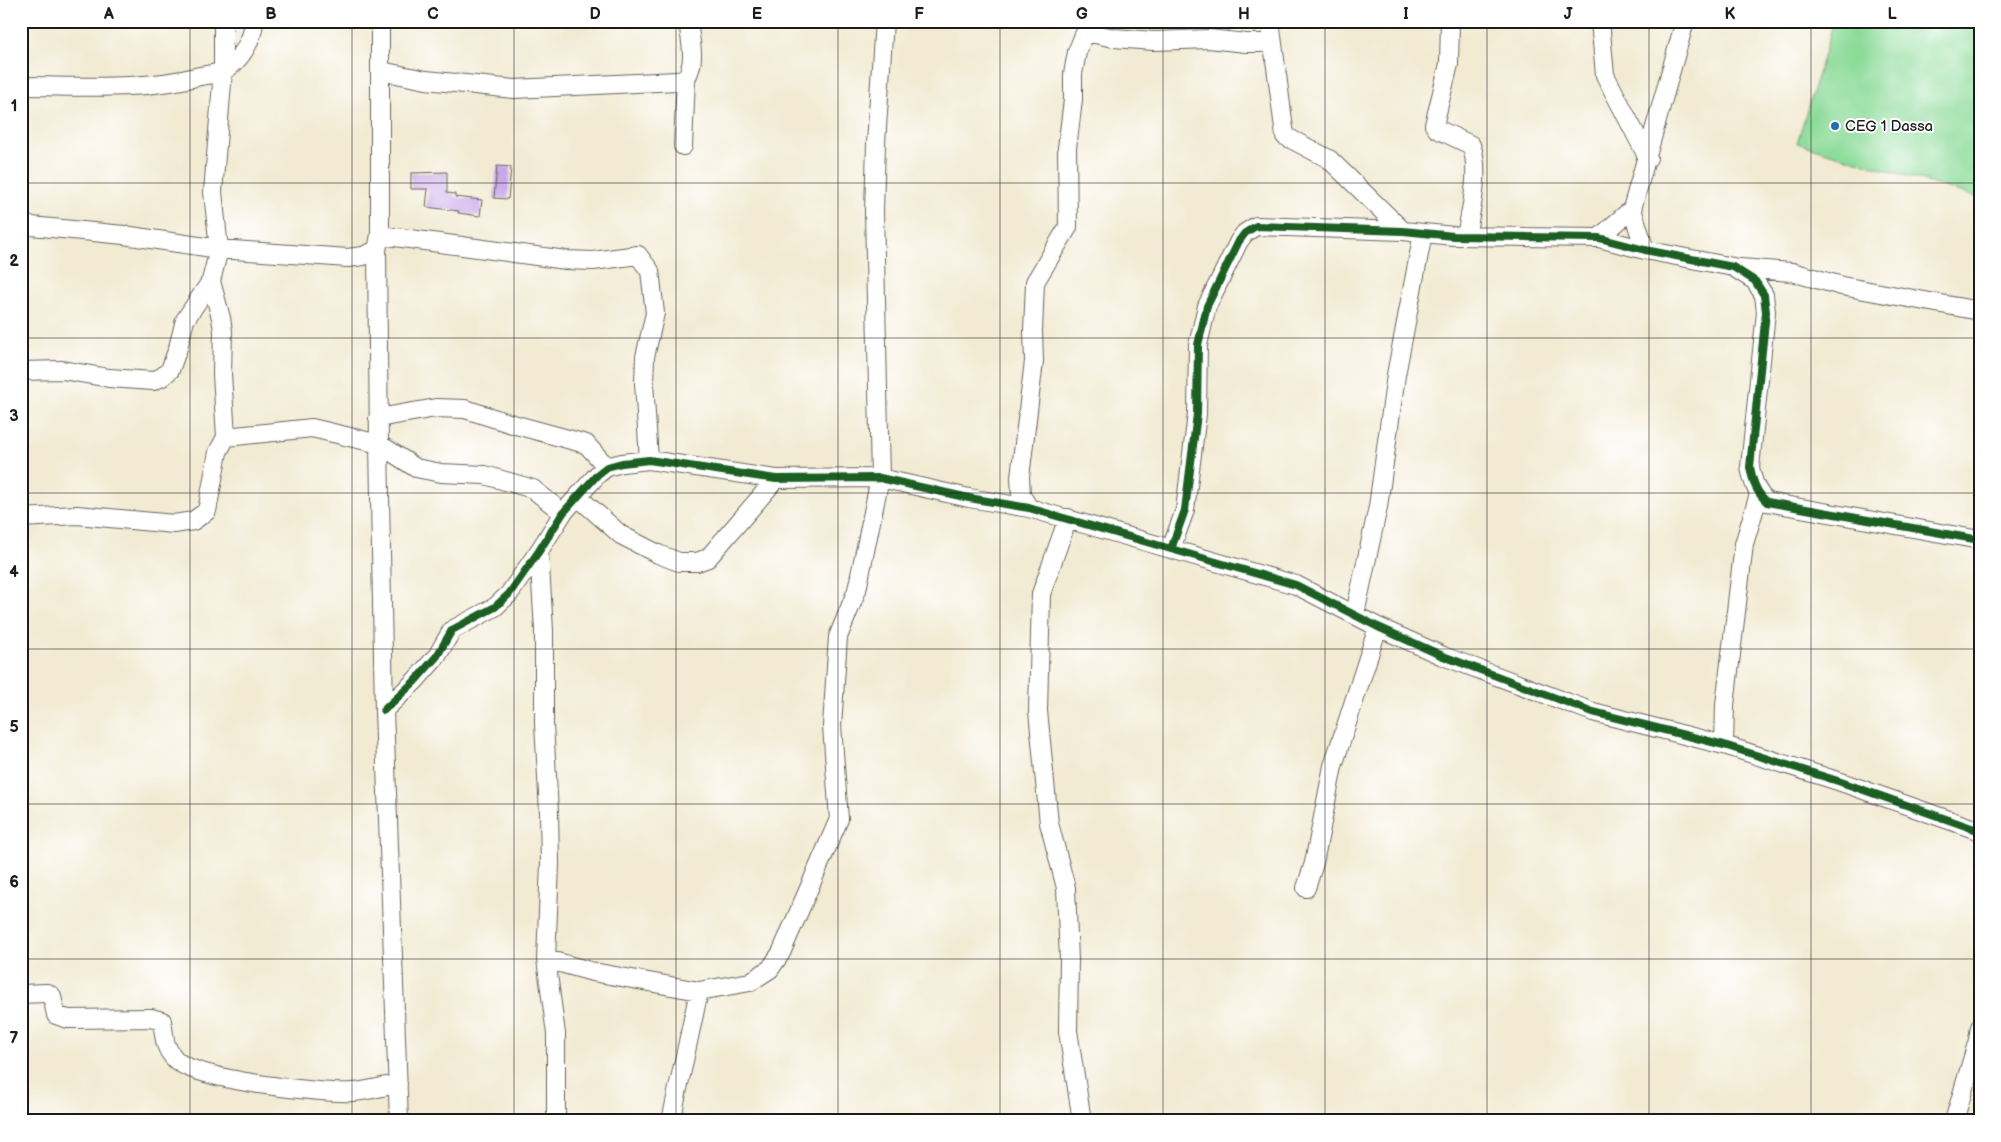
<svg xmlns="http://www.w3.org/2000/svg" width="2001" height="1142" viewBox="0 0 2001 1142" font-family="'Balsamiq Sans',sans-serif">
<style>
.green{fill:#8cdb99;stroke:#547c5a}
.building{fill:#c9a7e9}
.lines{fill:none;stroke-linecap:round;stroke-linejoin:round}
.minor-casing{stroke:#67645c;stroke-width:20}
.minor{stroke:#fff;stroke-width:18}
.cycleway-casing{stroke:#fff;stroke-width:11}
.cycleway{stroke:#1b5e20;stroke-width:8}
.grid{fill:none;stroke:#1c1c1c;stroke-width:1;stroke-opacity:0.55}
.poi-dot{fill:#1f6fb2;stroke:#fff;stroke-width:2}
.labels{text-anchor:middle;stroke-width:4;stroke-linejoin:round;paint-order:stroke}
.poi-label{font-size:15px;fill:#1c1c1c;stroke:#fff;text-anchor:start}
.neatline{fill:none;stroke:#1c1c1c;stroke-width:2}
.grid-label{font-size:16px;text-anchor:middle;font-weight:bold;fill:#1c1c1c}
</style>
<rect width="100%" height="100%" fill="#fff"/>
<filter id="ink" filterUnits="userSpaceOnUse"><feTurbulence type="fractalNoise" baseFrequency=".02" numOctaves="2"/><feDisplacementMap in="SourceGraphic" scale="10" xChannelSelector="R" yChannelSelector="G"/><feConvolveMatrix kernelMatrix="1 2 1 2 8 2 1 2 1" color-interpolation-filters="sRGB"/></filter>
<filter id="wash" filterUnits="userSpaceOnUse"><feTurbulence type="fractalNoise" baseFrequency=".0096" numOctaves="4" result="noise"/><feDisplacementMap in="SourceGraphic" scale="20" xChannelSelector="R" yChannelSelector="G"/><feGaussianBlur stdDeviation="1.12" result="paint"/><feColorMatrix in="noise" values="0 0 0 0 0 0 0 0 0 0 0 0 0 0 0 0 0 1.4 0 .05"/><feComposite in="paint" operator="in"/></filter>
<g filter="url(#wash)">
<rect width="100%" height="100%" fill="#f2ead2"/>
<path class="green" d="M 1834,21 L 1980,21 L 1980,198 L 1797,143 Z"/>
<g id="blocks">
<path class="building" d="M 497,166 L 511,167 L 508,199 L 494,198 Z
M 447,172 L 447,193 L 455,194 L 455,197 L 482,200 L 480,216 L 458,213 L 459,211 L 426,207 L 428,189 L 411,189 L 411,173 Z"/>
</g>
</g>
<g filter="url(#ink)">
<use href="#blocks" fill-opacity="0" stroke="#67645c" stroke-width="1"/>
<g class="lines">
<defs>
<path id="minor" d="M 1270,21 L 1285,136 L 1329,159 L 1403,231
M 1450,21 L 1449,64 L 1434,125 L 1437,129 L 1471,145 C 1481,170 1471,210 1466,236
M 1600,21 L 1605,75 L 1648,158
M 381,71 L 426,80 L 514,89 L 677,81 L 686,78 C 697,61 690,40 688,21
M 21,86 C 80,86 143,91 200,76 C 207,75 216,74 223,71 C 240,62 253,40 254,21
M 683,146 L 686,78
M 1632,209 L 1645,250
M 21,225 L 124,235 L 219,249 L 348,258 L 363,256 L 377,250
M 380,235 L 566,260 L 593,261 L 638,255 L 650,271 L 655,313 L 645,357 L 644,383 L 649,460
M 1599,238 L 1632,209 L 1685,21
M 1740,268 L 1792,272 L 1842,286 L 1980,311
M 21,371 L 62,370 L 109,378 L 153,381 L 162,377 L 170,370 L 178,348 L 185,320 L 211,281 L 219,249 L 213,192 L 223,71 L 223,21
M 378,418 L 436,408 L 465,409 L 509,423 L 586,444 L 607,467
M 226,437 L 312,428 L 379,444 L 377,250 L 380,235 L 380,21
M 578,497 L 621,535 L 658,554 L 679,562 L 697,562 L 708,558 L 776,479
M 1029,508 L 1021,495 L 1020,477 L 1034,361 L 1033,331 L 1035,282 L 1068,227 L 1067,148 L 1073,100 L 1073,74 L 1077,52 L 1084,35 L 1086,32 L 1114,38 L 1154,41 L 1209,39 L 1246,43 L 1273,43
M 21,518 L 77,515 L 174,524 L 193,521 L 207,511 L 218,452 L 226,437 L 222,374 L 223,331 L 221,318 L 211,281
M 1068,518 L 1041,594 L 1038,711 L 1049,823 L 1066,888 L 1069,960 L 1068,1031 L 1082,1121
M 1171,549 L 1185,510 L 1197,414 L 1198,345 L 1207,306 L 1239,241 L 1245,233 L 1256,226 L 1403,231 L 1454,236 L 1599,238 L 1645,250 L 1733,267 L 1755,281 L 1764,295 L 1766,312 L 1750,467 C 1753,482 1756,492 1767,502 L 1980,540
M 539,551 L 544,630 L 544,724 L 549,812 L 550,864 L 546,959 L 556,1034 L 556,1121
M 1355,614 L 1378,507 L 1396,375 L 1423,233
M 384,710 L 414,682 L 437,656 L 452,630 L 495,607 L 509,594 L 539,551 L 563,513 L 598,474 L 607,467 L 622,463 L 649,460 L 776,479 L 880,478 L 969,498 L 1029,508 L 1296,585 L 1378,627 L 1443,656 L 1593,712 L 1724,745 L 1841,782 L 1980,831
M 1724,745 L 1725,705 L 1744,544 L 1759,494
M 1306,888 L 1314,863 L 1333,766 L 1378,627
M 546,959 L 593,972 L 699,991 L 750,982 L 770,969 L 781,953 L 839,819 L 832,726 L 838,637 L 857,590 L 880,478 L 874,211 L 876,143 L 884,21
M 21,994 L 47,993 L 52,996 L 56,1015 L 68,1019 L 151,1018 L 162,1021 C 165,1037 163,1046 175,1059 C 193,1080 323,1094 353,1092 C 368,1091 383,1086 398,1084
M 399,1121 L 384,710 L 379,444 L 416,468 L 441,473 L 485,475 L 533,489 L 563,513
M 671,1121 L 699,991
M 1954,1121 L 1978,1040 L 1980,1027"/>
</defs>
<use href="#minor" class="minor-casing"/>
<use href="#minor" class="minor"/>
<defs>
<path id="cycleway" d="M 1171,549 L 1185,510 L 1197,414 L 1198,345 L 1207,306 L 1239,241 L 1245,233 L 1256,226 L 1403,231 L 1454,236 L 1599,238 L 1645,250 L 1733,267 L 1755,281 L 1764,295 L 1766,312 L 1750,467 C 1753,482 1756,492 1767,502 L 1980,540
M 384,710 L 414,682 L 437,656 L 452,630 L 495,607 L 509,594 L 539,551 L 563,513 L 598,474 L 607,467 L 622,463 L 649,460 L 776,479 L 880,478 L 969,498 L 1029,508 L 1296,585 L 1378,627 L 1443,656 L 1593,712 L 1724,745 L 1841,782 L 1980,831"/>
</defs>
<use href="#cycleway" class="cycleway-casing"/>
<use href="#cycleway" class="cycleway"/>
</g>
</g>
<path class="grid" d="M 190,21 L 190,1121M 352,21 L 352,1121M 514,21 L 514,1121M 676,21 L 676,1121M 838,21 L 838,1121M 1000,21 L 1000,1121M 1163,21 L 1163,1121M 1325,21 L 1325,1121M 1487,21 L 1487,1121M 1649,21 L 1649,1121M 1811,21 L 1811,1121M 21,183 L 1980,183M 21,338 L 1980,338M 21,493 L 1980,493M 21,649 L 1980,649M 21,804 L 1980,804M 21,959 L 1980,959"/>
<circle class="poi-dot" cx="1835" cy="126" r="5"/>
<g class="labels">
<g class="poi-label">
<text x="1845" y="131">CEG 1 Dassa</text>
</g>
</g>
<rect width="2001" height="1142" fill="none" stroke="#fff" stroke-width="55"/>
<rect x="28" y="28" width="1946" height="1086" class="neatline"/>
<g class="grid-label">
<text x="109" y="19">A</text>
<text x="271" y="19">B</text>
<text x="433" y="19">C</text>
<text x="595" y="19">D</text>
<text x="757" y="19">E</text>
<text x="919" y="19">F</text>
<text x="1082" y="19">G</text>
<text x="1244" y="19">H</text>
<text x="1406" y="19">I</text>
<text x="1568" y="19">J</text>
<text x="1730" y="19">K</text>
<text x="1892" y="19">L</text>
<text x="14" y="111">1</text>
<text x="14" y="266">2</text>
<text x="14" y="421">3</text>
<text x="14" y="577">4</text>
<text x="14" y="732">5</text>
<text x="14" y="887">6</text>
<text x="14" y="1043">7</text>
</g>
</svg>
